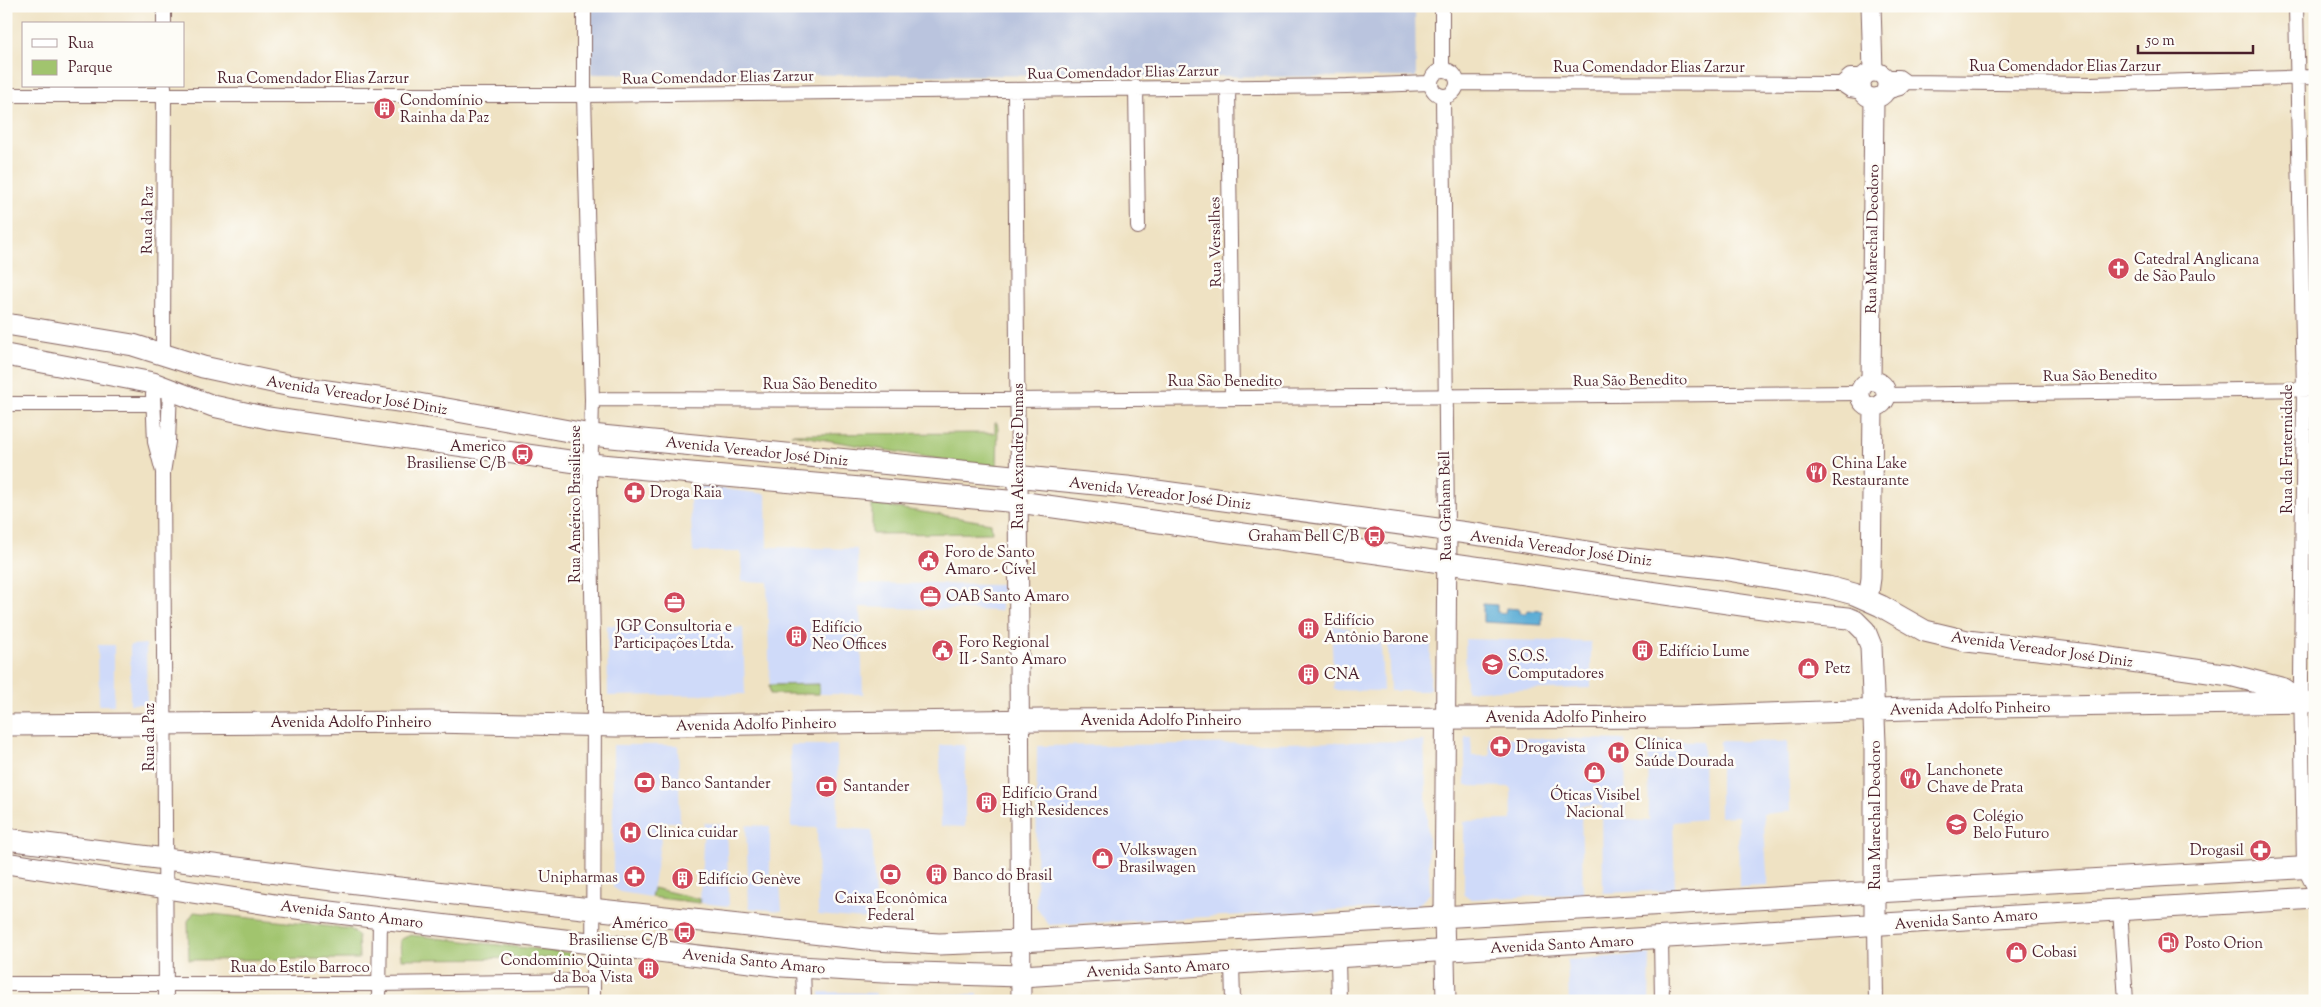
<svg xmlns="http://www.w3.org/2000/svg" width="2321" height="1007" viewBox="0 0 2321 1007" font-family="'Sorts Mill Goudy',serif">
<style>
.built{fill:#cfdaf9}
.industrial{fill:#bac4de}
.green{fill:#a1c46e;stroke:#76724c}
.water{fill:#5badd6;stroke:#526680}
.lines{fill:none;stroke-linecap:round;stroke-linejoin:round}
.street-casing{stroke:#846360;stroke-width:16}
.secondary-casing{stroke:#846360;stroke-width:21}
.primary-casing{stroke:#846360;stroke-width:23}
.street{stroke:#fff;stroke-width:14}
.secondary{stroke:#fff;stroke-width:19}
.primary{stroke:#fff;stroke-width:21}
.labels{text-anchor:middle;stroke-width:5;stroke-linejoin:round;paint-order:stroke}
.street-label{font-size:15px;fill:#4a1f2b;stroke:#fdfcf7}
.poi-label{font-size:15px;fill:#4a1f2b;stroke:#fdfcf7;text-anchor:start}
</style>
<rect width="100%" height="100%" fill="#fdfcf7"/>
<filter id="ink" filterUnits="userSpaceOnUse"><feTurbulence type="fractalNoise" baseFrequency=".02" numOctaves="2"/><feDisplacementMap in="SourceGraphic" scale="10" xChannelSelector="R" yChannelSelector="G"/><feConvolveMatrix kernelMatrix="1 2 1 2 8 2 1 2 1" color-interpolation-filters="sRGB"/></filter>
<filter id="wash" filterUnits="userSpaceOnUse"><feTurbulence type="fractalNoise" baseFrequency=".0096" numOctaves="4" result="noise"/><feDisplacementMap in="SourceGraphic" scale="20" xChannelSelector="R" yChannelSelector="G"/><feGaussianBlur stdDeviation="1.12" result="paint"/><feColorMatrix in="noise" values="0 0 0 0 0 0 0 0 0 0 0 0 0 0 0 0 0 1.4 0 .05"/><feComposite in="paint" operator="in"/></filter>
<g filter="url(#wash)">
<rect width="100%" height="100%" fill="#efe2c3"/>
<path class="built" d="M 689,485 L 766,494 L 767,547 L 857,549 L 859,583 L 1001,585 L 1001,611 L 860,607 L 863,694 L 770,694 L 767,582 L 742,581 L 741,552 L 693,552 Z
M 6,615 L 8,615 L 11,707 L 6,707 Z
M 607,625 L 743,628 L 745,694 L 608,696 Z
M 1331,625 L 1348,628 L 1366,642 L 1381,642 L 1383,691 L 1334,690 Z
M 1465,639 L 1591,642 L 1591,688 L 1468,691 L 1466,687 Z
M 1388,642 L 1431,642 L 1430,689 L 1427,691 L 1390,691 Z
M 146,644 L 147,704 L 130,704 L 130,645 Z
M 98,645 L 114,645 L 114,705 L 99,705 Z
M 1465,737 L 1471,737 L 1472,756 L 1490,756 L 1489,737 L 1625,740 L 1626,820 L 1649,821 L 1648,740 L 1703,741 L 1704,819 L 1673,822 L 1675,890 L 1603,893 L 1602,806 L 1581,805 L 1583,894 L 1471,899 L 1464,894 L 1464,821 L 1512,820 L 1511,787 L 1465,786 Z
M 1424,741 L 1430,893 L 1417,906 L 1049,925 L 1036,906 L 1037,746 Z
M 1720,741 L 1787,742 L 1790,811 L 1763,814 L 1768,886 L 1739,887 L 1738,816 L 1720,817 Z
M 613,745 L 678,745 L 680,822 L 664,822 L 651,897 L 620,892 L 613,887 Z
M 790,745 L 837,745 L 838,828 L 872,830 L 876,920 L 818,915 L 817,828 L 791,827 Z
M 940,745 L 965,745 L 965,827 L 941,826 Z
M 704,823 L 726,824 L 729,906 L 700,903 Z
M 746,825 L 770,826 L 770,883 L 780,885 L 782,911 L 749,908 Z
M 1650,954 L 1649,1001 L 1569,1001 L 1567,960 Z
M 820,992 L 876,993 L 876,1001 L 820,1001 Z
M 978,994 L 978,1001 L 933,1001 L 933,995 Z"/>
<path class="industrial" d="M 592,6 L 1415,6 L 1416,77 L 591,74 Z"/>
<path class="green" d="M 995,423 L 997,423 L 998,428 L 997,469 L 791,434 L 995,433 Z
M 872,504 L 991,523 L 992,533 L 872,534 Z
M 819,684 L 819,694 L 770,694 L 769,685 Z
M 653,888 L 700,899 L 700,903 L 651,897 Z
M 194,912 L 351,929 L 358,936 L 359,959 L 189,960 L 188,921 Z
M 410,935 L 570,953 L 573,956 L 572,958 L 401,959 L 400,940 Z"/>
<path class="water" d="M 1483,604 L 1497,605 L 1497,612 L 1505,613 L 1506,608 L 1519,609 L 1519,613 L 1526,613 L 1527,610 L 1542,611 L 1542,625 L 1483,622 Z"/>
</g>
<g filter="url(#ink)">
<g class="lines">
<defs>
<path id="street" d="M 164,6 L 164,24
M 584,6 L 584,95 L 592,399 L 590,487 L 594,694 L 593,1001
M 2296,6 L 2304,389 L 2301,680 L 2304,867 L 2315,889
M 1442,69 L 1442,6
M1431 83a13 13 0 1 1 26 0a13 13 0 1 1-26 0Z
M 1886,77 L 1899,77 L 1906,82 L 2092,84 L 2315,77
M 1457,83 L 1841,84 L 1850,90 L 1863,92
M 1841,84 L 1850,76 L 1864,76
M 1228,86 L 1232,397
M 1136,87 L 1138,227
M 1015,91 L 1018,477
M 1886,92 L 1900,88 L 1906,82
M 6,95 L 584,95 L 1347,86 L 1430,83
M 1443,96 L 1447,532
M 163,354 L 164,86
M 153,394 L 155,442 L 163,472
M 1886,395 L 2315,389
M 592,399 L 1000,400 L 1859,393
M 6,404 L 153,404
M 2120,909 L 2126,1001
M 1875,925 L 1876,1001
M 1661,939 L 1662,1001
M 1338,959 L 1339,1001
M 1232,963 L 1233,1001
M 803,967 L 804,1001
M 6,984 L 379,984 L 593,981
M 166,1001 L 163,473 L 168,442 L 170,388
M 379,1001 L 380,917"/>
<path id="secondary" d="M 1871,6 L 1873,71
M1861 85a13 13 0 1 1 26 0a13 13 0 1 1-26 0Z
M1860 394a13 13 0 1 1 26 0a13 13 0 1 1-26 0Z
M 1871,381 L 1874,98
M 1018,477 L 1021,1001
M 1868,600 L 1871,578 L 1873,408
M 1446,1001 L 1444,916 L 1447,532"/>
<path id="primary" d="M 6,324 L 133,345 L 203,367 L 291,386 L 413,403 L 591,435 L 1127,487 L 1482,535 L 1625,558 L 1722,569 L 1828,587 L 1854,594 L 1881,606 L 1925,631 L 1942,635 L 1967,641 L 2089,655 L 2230,675 L 2284,689 L 2302,702
M 6,355 L 153,383 L 213,406 L 268,418 L 590,464 L 1019,502 L 1791,612 L 1848,618 L 1855,621 L 1865,631 L 1871,646 L 1875,743 L 1875,925
M 6,725 L 430,722 L 616,726 L 1042,720 L 1684,717 L 1936,708 L 2307,702
M 6,839 L 381,886 L 876,940 L 939,944 L 1021,941 L 2315,867
M 6,863 L 288,907 L 783,966 L 883,972 L 1021,976 L 2315,898"/>
</defs>
<use href="#street" class="street-casing"/>
<use href="#secondary" class="secondary-casing"/>
<use href="#primary" class="primary-casing"/>
<use href="#street" class="street"/>
<use href="#secondary" class="secondary"/>
<use href="#primary" class="primary"/>
</g>
</g>
<defs>
<symbol id="building-disc" viewBox="-11 -11 22 22"><circle r="9.5" fill="#d1495b" stroke="#fdfcf7"/><path d="M-4-6H4V6H1V3H-1V6H-4ZM-2.5-4.3h1.7v1.8h-1.7ZM.8-4.3h1.7v1.8H.8ZM-2.5-1h1.7V.8h-1.7ZM.8-1h1.7V.8H.8Z" fill="#fff"/></symbol>
<symbol id="church-disc" viewBox="-11 -11 22 22"><circle r="9.5" fill="#d1495b" stroke="#fdfcf7"/><path d="M-1.2-6h2.4v3.5h3.3v2.4h-3.3V6h-2.4V-.1h-3.3v-2.4h3.3Z" fill="#fff"/></symbol>
<symbol id="bus-disc" viewBox="-11 -11 22 22"><circle r="9.5" fill="#d1495b" stroke="#fdfcf7"/><path d="M-5-6H5V4H4V6H2V4H-2V6H-4V4H-5ZM-3.5-4V0h7V-4ZM-3.5 1.2v1.5H-2V1.2ZM2 1.2v1.5H3.5V1.2Z" fill="#fff"/></symbol>
<symbol id="restaurant-disc" viewBox="-11 -11 22 22"><circle r="9.5" fill="#d1495b" stroke="#fdfcf7"/><path d="M-5-6h1v4h1v-4h1v4h1v-4h1v5L-1.5 .5V6h-2V.5L-5-1ZM5-6V6H3V1.5H1.5Q1.5-4 5-6Z" fill="#fff"/></symbol>
<symbol id="pharmacy-disc" viewBox="-11 -11 22 22"><circle r="9.5" fill="#d1495b" stroke="#fdfcf7"/><path d="M-2-6h4v4h4v4h-4v4h-4v-4h-4v-4h4Z" fill="#fff"/></symbol>
<symbol id="civic-disc" viewBox="-11 -11 22 22"><circle r="9.5" fill="#d1495b" stroke="#fdfcf7"/><path d="M-.6-6.5H3V-4.5H.6V-3L4-1V1h2V6H-6V1h2V-1L-.6-3ZM-1.2 2.5V6h2.4V2.5Z" fill="#fff"/></symbol>
<symbol id="office-disc" viewBox="-11 -11 22 22"><circle r="9.5" fill="#d1495b" stroke="#fdfcf7"/><path d="M-6-3h4V-5.5h4V-3h4V5H-6ZM-1-4.5V-3h2v-1.5ZM-6 0V1H6V0Z" fill="#fff"/></symbol>
<symbol id="school-disc" viewBox="-11 -11 22 22"><circle r="9.5" fill="#d1495b" stroke="#fdfcf7"/><path d="M0-5L7-2L0 1L-7-2ZM-4 1L0 2.5L4 1V4Q0 6-4 4Z" fill="#fff"/></symbol>
<symbol id="shop-disc" viewBox="-11 -11 22 22"><circle r="9.5" fill="#d1495b" stroke="#fdfcf7"/><path d="M-5-2.5h2.3a2.7 3.5 0 0 1 5.4 0H5L5.5 6h-11ZM-1.5-2.5h3a1.5 2.3 0 0 0-3 0Z" fill="#fff"/></symbol>
<symbol id="hospital-disc" viewBox="-11 -11 22 22"><circle r="9.5" fill="#d1495b" stroke="#fdfcf7"/><path d="M-5-5h3v3.5h4V-5h3V5h-3V1.5h-4V5h-3Z" fill="#fff"/></symbol>
<symbol id="bank-disc" viewBox="-11 -11 22 22"><circle r="9.5" fill="#d1495b" stroke="#fdfcf7"/><path d="M-6-4H6V4H-6ZM0-2.3a2.3 2.3 0 1 0 0 4.6a2.3 2.3 0 1 0 0-4.6Z" fill="#fff"/></symbol>
<symbol id="fuel-disc" viewBox="-11 -11 22 22"><circle r="9.5" fill="#d1495b" stroke="#fdfcf7"/><path d="M-5.5-6h7V0h2V4h1.3V-2.5L3-4.5l.8-.8L6-3V5H2.5V1h-1V6h-7ZM-4.2-4.7v3.2H.2V-4.7Z" fill="#fff"/></symbol>
</defs>
<g fill-rule="evenodd">
<use href="#building-disc" x="372" y="96" width="25" height="25"/>
<use href="#church-disc" x="2106" y="256" width="25" height="25"/>
<use href="#bus-disc" x="510" y="442" width="25" height="25"/>
<use href="#restaurant-disc" x="1804" y="460" width="25" height="25"/>
<use href="#pharmacy-disc" x="622" y="480" width="25" height="25"/>
<use href="#bus-disc" x="1362" y="524" width="25" height="25"/>
<use href="#civic-disc" x="916" y="548" width="25" height="25"/>
<use href="#office-disc" x="918" y="584" width="25" height="25"/>
<use href="#office-disc" x="662" y="590" width="25" height="25"/>
<use href="#building-disc" x="1296" y="616" width="25" height="25"/>
<use href="#building-disc" x="784" y="624" width="25" height="25"/>
<use href="#civic-disc" x="930" y="638" width="25" height="25"/>
<use href="#building-disc" x="1630" y="638" width="25" height="25"/>
<use href="#school-disc" x="1480" y="652" width="25" height="25"/>
<use href="#shop-disc" x="1796" y="656" width="25" height="25"/>
<use href="#building-disc" x="1296" y="662" width="25" height="25"/>
<use href="#pharmacy-disc" x="1488" y="734" width="25" height="25"/>
<use href="#hospital-disc" x="1606" y="740" width="25" height="25"/>
<use href="#shop-disc" x="1582" y="760" width="25" height="25"/>
<use href="#restaurant-disc" x="1898" y="766" width="25" height="25"/>
<use href="#bank-disc" x="632" y="770" width="25" height="25"/>
<use href="#bank-disc" x="814" y="774" width="25" height="25"/>
<use href="#building-disc" x="974" y="790" width="25" height="25"/>
<use href="#school-disc" x="1944" y="812" width="25" height="25"/>
<use href="#hospital-disc" x="618" y="820" width="25" height="25"/>
<use href="#pharmacy-disc" x="2248" y="838" width="25" height="25"/>
<use href="#shop-disc" x="1090" y="846" width="25" height="25"/>
<use href="#bank-disc" x="878" y="862" width="25" height="25"/>
<use href="#building-disc" x="924" y="862" width="25" height="25"/>
<use href="#pharmacy-disc" x="622" y="864" width="25" height="25"/>
<use href="#building-disc" x="670" y="866" width="25" height="25"/>
<use href="#bus-disc" x="672" y="920" width="25" height="25"/>
<use href="#fuel-disc" x="2156" y="930" width="25" height="25"/>
<use href="#shop-disc" x="2004" y="940" width="25" height="25"/>
<use href="#building-disc" x="636" y="956" width="25" height="25"/>
</g>
<g class="labels">
<g class="street-label">
<text x="2065" y="71">Rua Comendador Elias Zarzur</text>
<text x="1649" y="72">Rua Comendador Elias Zarzur</text>
<text transform="translate(1123 72) rotate(-1)" y="5">Rua Comendador Elias Zarzur</text>
<text transform="translate(718 77) rotate(-1)" y="5">Rua Comendador Elias Zarzur</text>
<text x="313" y="83">Rua Comendador Elias Zarzur</text>
<text transform="translate(147 220) rotate(-89)" y="5">Rua da Paz</text>
<text transform="translate(1872 239) rotate(-89)" y="5">Rua Marechal Deodoro</text>
<text transform="translate(1215 242) rotate(-91)" y="5">Rua Versalhes</text>
<text transform="translate(2100 375) rotate(-1)" y="5">Rua São Benedito</text>
<text transform="translate(1630 380) rotate(-1)" y="5">Rua São Benedito</text>
<text x="1225" y="386">Rua São Benedito</text>
<text x="820" y="389">Rua São Benedito</text>
<text transform="translate(357 395) rotate(9)" y="5">Avenida Vereador José Diniz</text>
<text transform="translate(2287 449) rotate(-90)" y="5">Rua da Fraternidade</text>
<text transform="translate(757 451) rotate(6)" y="5">Avenida Vereador José Diniz</text>
<text transform="translate(1018 456) rotate(-90)" y="5">Rua Alexandre Dumas</text>
<text transform="translate(1160 493) rotate(7)" y="5">Avenida Vereador José Diniz</text>
<text transform="translate(575 504) rotate(-90)" y="5">Rua Américo Brasiliense</text>
<text transform="translate(1445 506) rotate(-91)" y="5">Rua Graham Bell</text>
<text transform="translate(1561 548) rotate(8)" y="5">Avenida Vereador José Diniz</text>
<text transform="translate(2042 649) rotate(8)" y="5">Avenida Vereador José Diniz</text>
<text transform="translate(1970 708) rotate(-1)" y="5">Avenida Adolfo Pinheiro</text>
<text x="1566" y="722">Avenida Adolfo Pinheiro</text>
<text x="1161" y="725">Avenida Adolfo Pinheiro</text>
<text x="351" y="727">Avenida Adolfo Pinheiro</text>
<text transform="translate(756 724) rotate(-1)" y="5">Avenida Adolfo Pinheiro</text>
<text transform="translate(149 737) rotate(-90)" y="5">Rua da Paz</text>
<text transform="translate(1875 815) rotate(-90)" y="5">Rua Marechal Deodoro</text>
<text transform="translate(352 914) rotate(7)" y="5">Avenida Santo Amaro</text>
<text transform="translate(1966 919) rotate(-4)" y="5">Avenida Santo Amaro</text>
<text transform="translate(1562 944) rotate(-3)" y="5">Avenida Santo Amaro</text>
<text transform="translate(754 961) rotate(6)" y="5">Avenida Santo Amaro</text>
<text x="300" y="972">Rua do Estilo Barroco</text>
<text transform="translate(1158 968) rotate(-3)" y="5">Avenida Santo Amaro</text>
</g>
<g class="poi-label">
<text x="400" y="105">Condomínio<tspan x="400" dy="17">Rainha da Paz</tspan></text>
<text x="2134" y="264">Catedral Anglicana<tspan x="2134" dy="17">de São Paulo</tspan></text>
<text x="506" y="451" text-anchor="end">Americo<tspan x="506" dy="17">Brasiliense C/B</tspan></text>
<text x="1832" y="468">China Lake<tspan x="1832" dy="17">Restaurante</tspan></text>
<text x="650" y="497">Droga Raia</text>
<text x="1359" y="541" text-anchor="end">Graham Bell C/B</text>
<text x="945" y="557">Foro de Santo<tspan x="945" dy="17">Amaro - Cível</tspan></text>
<text x="946" y="601">OAB Santo Amaro</text>
<text x="1324" y="625">Edifício<tspan x="1324" dy="17">Antônio Barone</tspan></text>
<text x="674" y="631" text-anchor="middle">JGP Consultoria e<tspan x="674" dy="17">Participações Ltda.</tspan></text>
<text x="812" y="632">Edifício<tspan x="812" dy="17">Neo Offices</tspan></text>
<text x="959" y="647">Foro Regional<tspan x="959" dy="17">II - Santo Amaro</tspan></text>
<text x="1659" y="656">Edifício Lume</text>
<text x="1508" y="661">S.O.S.<tspan x="1508" dy="17">Computadores</tspan></text>
<text x="1825" y="673">Petz</text>
<text x="1324" y="679">CNA</text>
<text x="1635" y="749">Clínica<tspan x="1635" dy="17">Saúde Dourada</tspan></text>
<text x="1516" y="752">Drogavista</text>
<text x="1927" y="775">Lanchonete<tspan x="1927" dy="17">Chave de Prata</tspan></text>
<text x="661" y="788">Banco Santander</text>
<text x="843" y="791">Santander</text>
<text x="1002" y="798">Edifício Grand<tspan x="1002" dy="17">High Residences</tspan></text>
<text x="1595" y="800" text-anchor="middle">Óticas Visibel<tspan x="1595" dy="17">Nacional</tspan></text>
<text x="1973" y="821">Colégio<tspan x="1973" dy="17">Belo Futuro</tspan></text>
<text x="647" y="837">Clinica cuidar</text>
<text x="1119" y="855">Volkswagen<tspan x="1119" dy="17">Brasilwagen</tspan></text>
<text x="2244" y="855" text-anchor="end">Drogasil</text>
<text x="953" y="880">Banco do Brasil</text>
<text x="618" y="882" text-anchor="end">Unipharmas</text>
<text x="698" y="884">Edifício Genève</text>
<text x="891" y="903" text-anchor="middle">Caixa Econômica<tspan x="891" dy="17">Federal</tspan></text>
<text x="668" y="928" text-anchor="end">Américo<tspan x="668" dy="17">Brasiliense C/B</tspan></text>
<text x="2185" y="948">Posto Orion</text>
<text x="2032" y="957">Cobasi</text>
<text x="633" y="965" text-anchor="end">Condomínio Quinta<tspan x="633" dy="17">da Boa Vista</tspan></text>
</g>
</g>
<rect width="2321" height="1007" fill="none" stroke="#fdfcf7" stroke-width="25"/>
<rect x="22" y="22" width="162" height="65" fill="#fdfcf7" stroke="#b5a4a5"/>
<rect x="32" y="39" width="25" height="8" fill="#ffffff" stroke="#b5a4a5"/>
<text x="68" y="48" font-size="15" fill="#4a1f2b">Rua</text>
<rect x="32" y="60" width="25" height="15" fill="#a1c46e" stroke="#b5a4a5"/>
<text x="68" y="72" font-size="15" fill="#4a1f2b">Parque</text>
<path d="M2138 45v8h115v-8" fill="none" stroke="#4a1f2b" stroke-width="2.5"/>
<text x="2146" y="45" font-size="15" fill="#4a1f2b" stroke="#fdfcf7" stroke-width="4" paint-order="stroke">50 m</text>
</svg>
